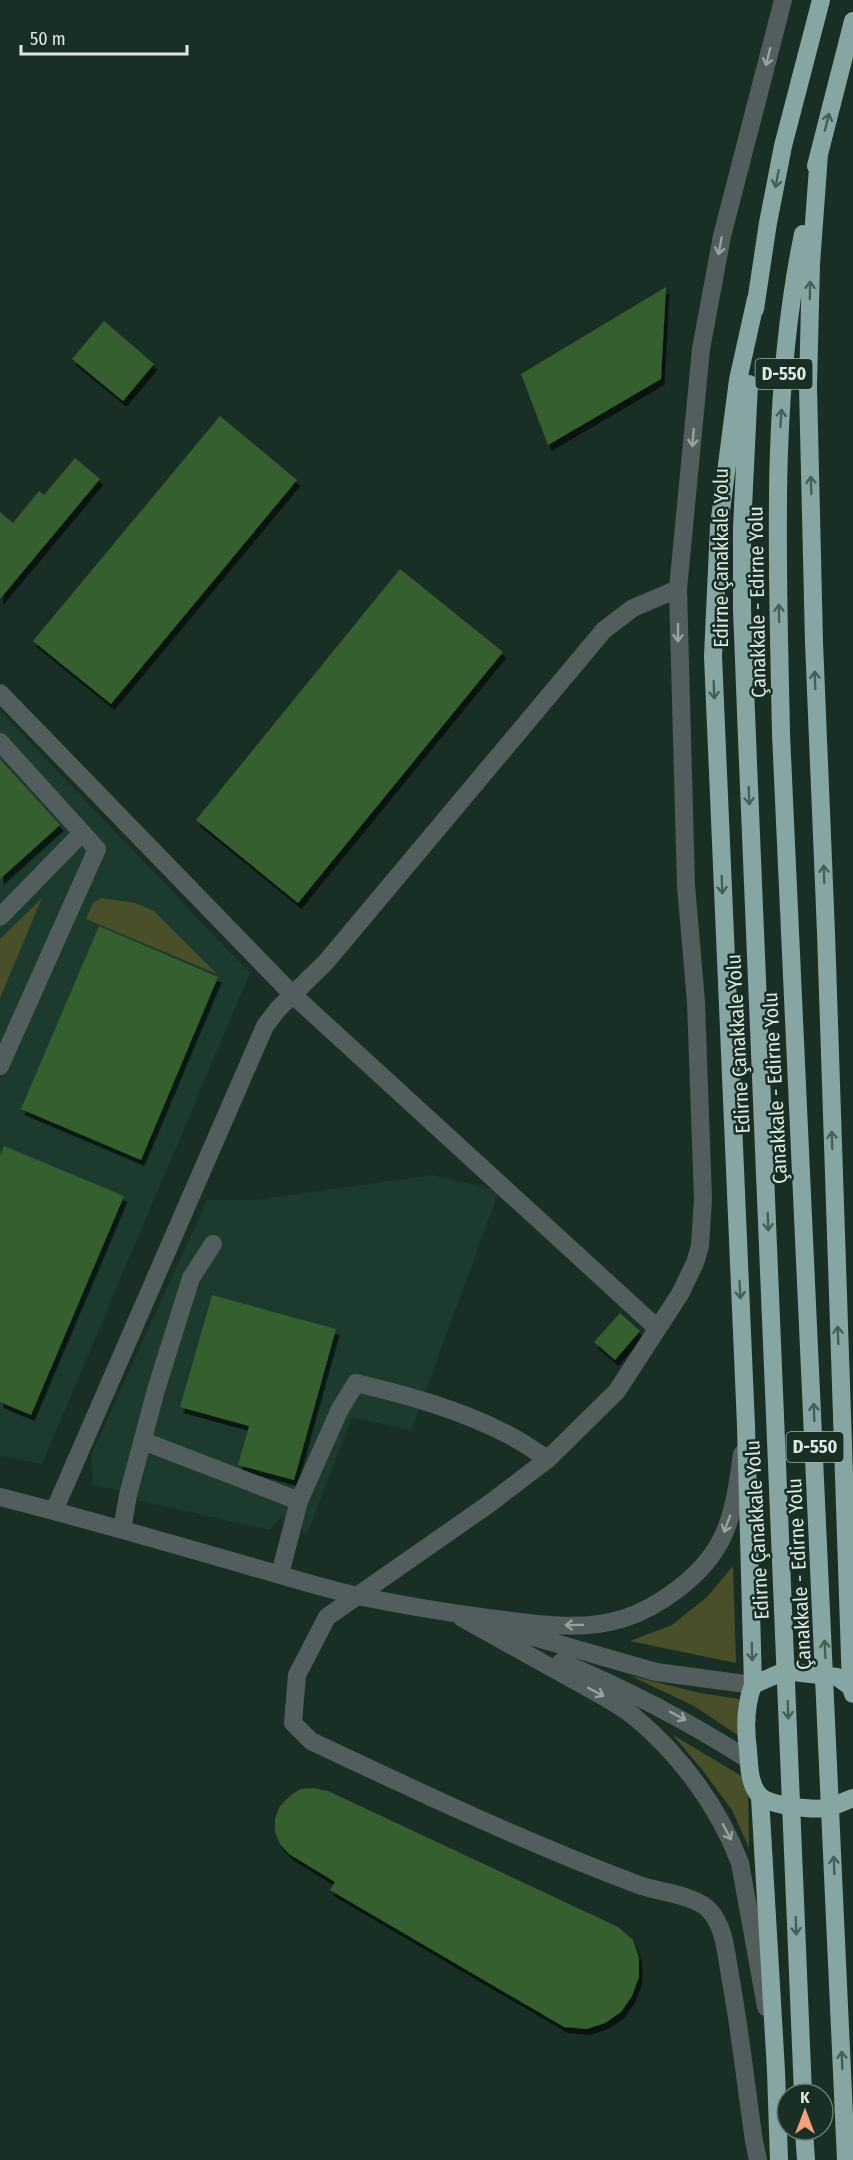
<svg xmlns="http://www.w3.org/2000/svg" width="853" height="2160" viewBox="0 0 853 2160" font-family="'Fira Sans Condensed',sans-serif">
<style>
.built{fill:#1c3a2e}
.green{fill:#494f29}
.building{fill:#345f2e;filter:url(#shadow)}
.lines{fill:none;stroke-linecap:round;stroke-linejoin:round}
.minor{stroke:#525e5d;stroke-width:18}
.highway{stroke:#87a6a3;stroke-width:18}
.highway-bridge{stroke:#87a6a3;stroke-width:18}
.oneway{stroke:#96a4a0}
.oneway2{stroke:#455f58}
.labels{text-anchor:middle;stroke-width:5;stroke-linejoin:round;paint-order:stroke}
.shield{fill:#192f26;stroke:#a1b1aa;stroke-width:1.5}
.shield-label{font-size:18px;font-weight:bold;fill:#dbe9e2}
.street-label{font-size:20px;fill:#dbe9e2;stroke:#192f26}
</style>
<defs>
<filter id="shadow"><feDropShadow dx="3.5" dy="6" stdDeviation="0" flood-color="#0009"/></filter>
</defs>
<rect width="100%" height="100%" fill="#192f26"/>
<path class="built" d="M 0,711 L 250,973 L 42,1464 L 0,1456 Z
M 432,1175 L 499,1191 L 411,1431 L 352,1417 L 306,1536 L 300,1524 L 281,1518 L 270,1530 L 137,1500 L 117,1490 L 93,1485 L 91,1455 L 207,1200 L 256,1200 Z"/>
<path class="green" d="M 42,898 L 0,998 L 0,939 Z
M 101,898 L 135,903 L 154,911 L 217,974 L 86,919 L 93,903 Z
M 733,1566 L 736,1663 L 630,1641 L 672,1625 L 707,1597 Z
M 631,1676 L 700,1693 L 739,1699 L 739,1736 L 694,1706 Z
M 673,1735 L 748,1780 L 749,1848 L 732,1810 L 704,1772 Z"/>
<path class="building" d="M 666,287 L 661,379 L 548,445 L 521,374 Z
M 104,321 L 154,364 L 123,401 L 72,359 Z
M 220,416 L 297,480 L 111,704 L 33,641 Z
M 75,458 L 100,479 L 0,599 L 0,512 L 13,523 L 39,491 L 44,495 Z
M 400,569 L 503,652 L 298,903 L 196,820 Z
M 0,759 L 60,825 L 0,879 Z
M 99,926 L 218,977 L 141,1160 L 21,1109 Z
M 4,1146 L 124,1196 L 31,1415 L 0,1402 L 0,1156 Z
M 212,1295 L 336,1329 L 294,1480 L 238,1465 L 249,1426 L 180,1407 Z
M 620,1313 L 640,1331 L 615,1360 L 594,1342 Z
M 313,1788 L 328,1791 L 618,1927 L 633,1940 L 639,1958 L 639,1977 L 632,1996 L 621,2012 L 605,2023 L 587,2029 L 564,2027 L 330,1890 L 335,1882 L 289,1854 L 280,1844 L 275,1832 L 275,1818 L 280,1806 L 290,1796 L 300,1789 Z"/>
<g class="lines">
<path class="minor" d="M 0,693 L 292,994 L 657,1328
M 0,742 L 97,849 L 0,1066
M 0,917 L 82,833
M 143,1441 L 299,1501
M 0,1497 C 83,1518 166,1542 249,1566 C 285,1576 321,1588 358,1596 C 401,1605 444,1612 488,1618 C 531,1623 579,1632 622,1619 C 658,1608 702,1576 720,1542 C 734,1516 738,1483 742,1454
M 54,1511 L 265,1026 L 278,1009 L 326,962 L 604,630 L 633,608 L 678,589
M 122,1530 L 128,1495 L 156,1390 L 191,1278 L 213,1244
M 280,1574 L 299,1501 L 340,1409 L 356,1383 C 407,1395 461,1410 509,1435 C 522,1442 535,1451 548,1459
M 462,1618 C 498,1638 534,1658 570,1678 C 593,1691 617,1702 637,1719 C 682,1757 719,1808 740,1863 L 766,2007
M 506,1629 L 656,1672 L 753,1685
M 561,1662 C 629,1690 686,1720 749,1760
M 758,2160 L 754,2141 C 746,2086 740,2030 730,1975 C 726,1954 725,1928 710,1911 C 697,1895 658,1892 639,1885 C 527,1843 419,1792 311,1741 L 293,1723 L 297,1675 L 327,1617 L 489,1504 L 548,1459 L 617,1391 L 680,1294 L 695,1263 L 700,1246 L 703,1199 L 696,1002 L 686,886 L 678,589 L 701,349 L 722,236 L 783,0"/>
<path class="highway" d="M 819,154 L 811,264 L 808,386 L 814,642 L 826,933 L 851,1687 L 853,1694
M 816,166 L 853,21
M 756,299 L 738,380 L 719,526 L 713,656 L 746,1426 L 753,1685 C 745,1706 745,1728 748,1750 C 749,1764 749,1784 759,1795 C 769,1806 812,1810 827,1808 C 835,1806 845,1801 853,1798
M 755,309 L 768,223 L 783,146 L 821,0
M 781,734 C 778,568 769,398 803,234
M 747,738 L 742,609 L 742,528 L 749,384
M 753,1685 L 778,1674 L 793,1672 L 837,1677 L 851,1687
M 760,1797 L 776,2071 L 779,2160
M 804,2130 L 806,2160"/>
<path class="highway-bridge" d="M 781,734 C 804,1210 826,1685 846,2160
M 747,738 L 803,2094"/>
</g>
<defs><path id="oneway-shaft" d="M-6 0H5M1.5-3L5.5 0L1.5 3" fill="none" stroke-width="1.6" stroke-linecap="round" stroke-linejoin="round" transform="scale(1.5)"/></defs>
<g class="oneway">
<use href="#oneway-shaft" transform="translate(768 57) rotate(104)"/>
<use href="#oneway-shaft" transform="translate(720 246) rotate(101)"/>
<use href="#oneway-shaft" transform="translate(693 438) rotate(95)"/>
<use href="#oneway-shaft" transform="translate(678 633) rotate(90)"/>
<use href="#oneway-shaft" transform="translate(727 1524) rotate(110)"/>
<use href="#oneway-shaft" transform="translate(574 1625) rotate(179)"/>
<use href="#oneway-shaft" transform="translate(596 1692) rotate(28)"/>
<use href="#oneway-shaft" transform="translate(678 1716) rotate(28)"/>
<use href="#oneway-shaft" transform="translate(727 1832) rotate(62)"/>
</g>
<g class="oneway2">
<use href="#oneway-shaft" transform="translate(827 122) rotate(-76)"/>
<use href="#oneway-shaft" transform="translate(777 179) rotate(101)"/>
<use href="#oneway-shaft" transform="translate(810 290) rotate(-89)"/>
<use href="#oneway-shaft" transform="translate(781 418) rotate(-86)"/>
<use href="#oneway-shaft" transform="translate(811 485) rotate(-92)"/>
<use href="#oneway-shaft" transform="translate(779 613) rotate(-91)"/>
<use href="#oneway-shaft" transform="translate(815 680) rotate(-92)"/>
<use href="#oneway-shaft" transform="translate(714 690) rotate(88)"/>
<use href="#oneway-shaft" transform="translate(749 796) rotate(88)"/>
<use href="#oneway-shaft" transform="translate(824 874) rotate(-92)"/>
<use href="#oneway-shaft" transform="translate(722 885) rotate(88)"/>
<use href="#oneway-shaft" transform="translate(832 1140) rotate(-92)"/>
<use href="#oneway-shaft" transform="translate(768 1222) rotate(88)"/>
<use href="#oneway-shaft" transform="translate(740 1290) rotate(87)"/>
<use href="#oneway-shaft" transform="translate(838 1335) rotate(-92)"/>
<use href="#oneway-shaft" transform="translate(814 1412) rotate(-92)"/>
<use href="#oneway-shaft" transform="translate(825 1649) rotate(-93)"/>
<use href="#oneway-shaft" transform="translate(752 1652) rotate(89)"/>
<use href="#oneway-shaft" transform="translate(788 1710) rotate(88)"/>
<use href="#oneway-shaft" transform="translate(834 1865) rotate(-92)"/>
<use href="#oneway-shaft" transform="translate(796 1926) rotate(88)"/>
<use href="#oneway-shaft" transform="translate(842 2060) rotate(-92)"/>
</g>
<g class="labels">
<g class="shield">
<rect x="755.5" y="359" width="57" height="30" rx="4.5"/>
<rect x="786.5" y="1432" width="57" height="30" rx="4.5"/>
</g>
<g class="shield-label">
<text x="784" y="380">D-550</text>
<text x="815" y="1453">D-550</text>
</g>
<g class="street-label">
<text transform="translate(721 558) rotate(-90)" y="7">Edirne Çanakkale Yolu</text>
<text transform="translate(757 602) rotate(-91)" y="7">Çanakkale - Edirne Yolu</text>
<text transform="translate(738 1044) rotate(-93)" y="7">Edirne Çanakkale Yolu</text>
<text transform="translate(775 1088) rotate(-93)" y="7">Çanakkale - Edirne Yolu</text>
<text transform="translate(757 1530) rotate(-93)" y="7">Edirne Çanakkale Yolu</text>
<text transform="translate(799 1574) rotate(-93)" y="7">Çanakkale - Edirne Yolu</text>
</g>
</g>
<g transform="translate(805 2112)"><circle r="28" fill="#192f26" stroke="#677971" stroke-width="1.5"/>
<path d="M0-4.5L10 22L0 15L-10 22Z" fill="#f1a17d"/>
<text y="-9" font-size="16" font-weight="bold" text-anchor="middle" fill="#dbe9e2">K</text>
</g>
<path d="M21 45v9h166v-9" fill="none" stroke="#dbe9e2" stroke-width="3"/>
<text x="30" y="45" font-size="18" fill="#dbe9e2" stroke="#192f26" stroke-width="4.5" paint-order="stroke">50 m</text>
</svg>
